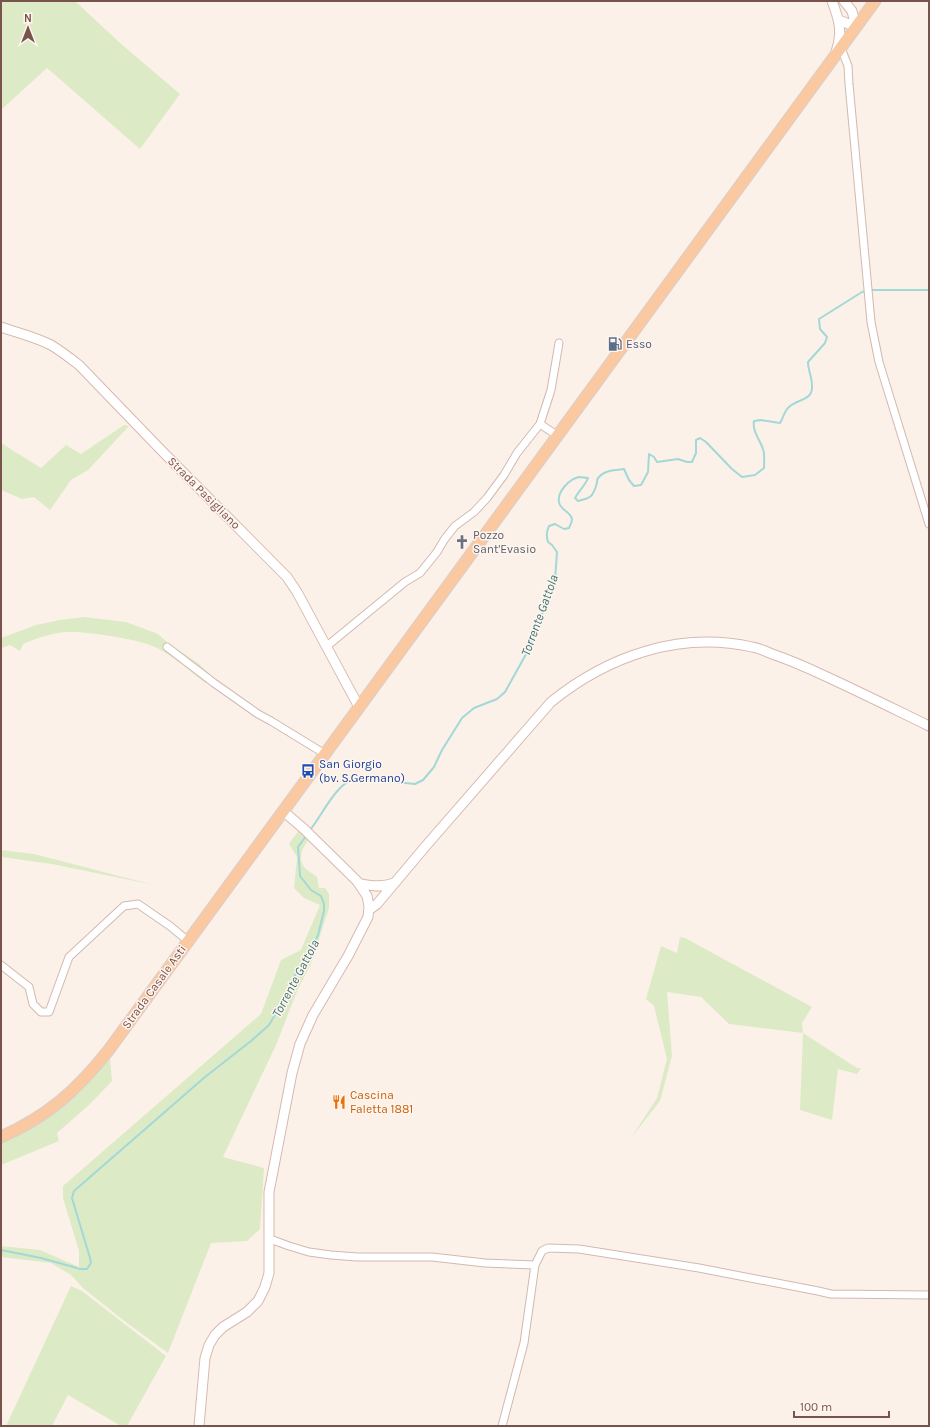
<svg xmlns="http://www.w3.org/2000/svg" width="930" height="1427" viewBox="0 0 930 1427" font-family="Karla,sans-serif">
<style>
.green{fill:#dcebc6}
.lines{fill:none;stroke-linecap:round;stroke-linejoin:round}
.stream{stroke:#a2d8d7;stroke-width:2}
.street-casing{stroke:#d1b9b0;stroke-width:9}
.secondary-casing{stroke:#d7b9b0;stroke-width:11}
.primary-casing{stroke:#d9cfcd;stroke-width:13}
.street{stroke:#fff;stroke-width:7}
.secondary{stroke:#fff;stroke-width:9}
.primary{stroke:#fac8a1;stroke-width:11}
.labels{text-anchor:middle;stroke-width:3;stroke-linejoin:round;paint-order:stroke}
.service-label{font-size:12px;fill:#4e5e75;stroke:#fff5ee;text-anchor:start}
.street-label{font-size:12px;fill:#77534b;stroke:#fff5ee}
.worship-label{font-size:12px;fill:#5b616d;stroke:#fff5ee;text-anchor:start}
.transit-label{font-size:12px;fill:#164399;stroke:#fff5ee;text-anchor:start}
.food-label{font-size:12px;fill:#c56008;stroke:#fff5ee;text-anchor:start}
.water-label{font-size:13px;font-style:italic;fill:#3c7574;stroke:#fff5ee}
</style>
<rect width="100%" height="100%" fill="#fcf1e8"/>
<path class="green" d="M 1,1 L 75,1 L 120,43 L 180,94 L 140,149 L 47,68 L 1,110 Z
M 124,425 L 129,426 L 88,470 L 71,480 L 50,510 L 34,497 L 22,499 L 1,490 L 1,443 L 41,468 L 66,445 L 81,454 Z
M 84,617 L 126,622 L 158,634 L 169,644 L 198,663 L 215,679 L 209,683 L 205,683 C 189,670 173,656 155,647 C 139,639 85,631 67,632 C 51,633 37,638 23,644 L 20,651 L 10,645 L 1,648 L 1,638 L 36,625 L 60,620 Z
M 299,830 L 308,841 C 302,848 298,858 304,867 C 307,871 314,874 317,877 L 319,888 L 325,888 L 329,894 L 329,908 L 311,964 L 298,989 L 276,1045 L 223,1157 L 264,1168 L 260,1229 L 247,1241 L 211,1243 L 168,1353 L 123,1320 L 83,1288 L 71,1275 L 51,1263 L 1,1257 L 1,1246 L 40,1250 L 79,1267 L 79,1251 L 63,1198 L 63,1186 L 261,1014 L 281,960 L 301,950 L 320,905 L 304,898 L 294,888 L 297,857 L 289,844 Z
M 1,850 L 34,854 L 154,885 L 52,864 L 1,857 Z
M 680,937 L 685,938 L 812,1007 L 802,1023 L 803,1033 L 857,1068 L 861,1068 L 857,1074 L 838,1069 L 832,1120 L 800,1110 L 803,1033 L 729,1024 L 701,997 L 667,992 L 672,1056 L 660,1101 L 631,1138 L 657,1098 L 667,1059 L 654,1006 L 646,999 L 661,946 L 677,953 Z
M 108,1051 L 110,1059 L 112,1081 L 89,1105 L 57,1133 L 59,1141 L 1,1165 L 1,1137 L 35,1121 Z
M 71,1286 L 82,1291 L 166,1356 L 127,1426 L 121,1426 L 68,1395 L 52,1426 L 6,1426 Z"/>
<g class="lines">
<path class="stream" d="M 871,290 L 929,290
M 310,830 C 323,814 335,785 355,778 L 415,784 L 423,780 L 434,767 L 442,750 L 462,718 L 474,708 L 497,699 L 505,692 L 530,647 L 550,593 L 555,580 L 557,552 L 552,545 L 548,542 C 546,536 546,532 549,526 L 555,524 L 564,529 L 569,528 C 570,525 572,523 572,519 C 570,511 560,510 559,502 C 557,492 569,479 579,477 C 582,477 585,478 588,478 C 585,486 579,490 575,498 L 578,501 C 592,498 593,496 597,483 C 597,480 597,478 599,477 C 605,470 616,470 624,469 L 629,480 L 634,486 L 641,485 L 648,472 L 649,454 L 654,457 L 657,462 L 678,459 L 687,462 L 692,462 L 696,453 L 696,440 L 700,438 L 706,442 L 732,469 L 742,477 L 755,475 L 764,468 C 764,463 765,454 763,449 C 760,440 752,431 754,421 L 761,420 L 780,423 C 783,419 784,411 789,407 C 797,399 813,401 812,386 C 812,377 808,370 808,362 L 825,343 L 827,337 L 820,329 L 819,319 L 862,292 L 866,291
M 1,1250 L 41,1258 L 77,1268
M 79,1269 L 87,1269 L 91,1263 L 90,1258 L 72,1198 L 74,1191 L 205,1077 L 251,1041 L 269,1025 L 287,994 L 296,973 L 308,958 L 318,935 L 324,911 L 324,904 L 321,896 L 311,890 L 300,876 L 298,847 L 306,836"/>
<defs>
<path id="street" d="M 841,48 L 848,66 L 849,84 L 871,322 L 879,362 L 929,524
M 540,424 L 558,436
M 327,646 L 405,582 L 420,573 L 437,552 L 444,540 L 455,526 L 474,512 L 487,498 L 504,475 L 517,453 L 540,424 L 551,390 L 559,343
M 167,647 L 214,683 L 258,714 L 271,721 L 325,754
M 1,965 L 29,987 L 33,1004 L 41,1012 L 49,1012 L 69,957 L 124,906 L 138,904 L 170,926 L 188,941
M 270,1239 L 289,1246 L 309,1252 L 331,1255 L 357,1257 L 432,1257 L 485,1263 L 535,1265
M 502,1426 L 524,1343 L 535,1265 L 542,1251 L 548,1248 L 579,1249 L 699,1268 L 818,1291 L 831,1294 L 929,1295"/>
<path id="secondary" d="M 832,1 C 839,19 843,33 836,52
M 839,20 L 856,27 L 852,11 L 844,1
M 1,327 C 18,333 35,337 51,345 C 61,351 70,358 79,365 L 161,450 L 287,577 L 297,592 L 359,707
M 358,883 C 370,886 382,888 394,883
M 369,910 L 377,904 L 424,848 L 551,702 C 608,656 679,631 752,647 C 759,648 765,651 772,654 C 790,660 808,668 825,676 C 860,692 894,709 929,726
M 199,1426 L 205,1358 L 209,1345 L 215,1335 L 223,1327 L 247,1312 L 258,1301 L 265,1287 L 269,1273 L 269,1192 L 292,1073 L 300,1044 L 313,1015 L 348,956 L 368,917 L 369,906 L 367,896 L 357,881 L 304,829 L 283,811"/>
<path id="primary" d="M 1,1137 C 48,1116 76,1091 108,1051 L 875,1"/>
</defs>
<use href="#street" class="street-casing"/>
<use href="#secondary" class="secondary-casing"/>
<use href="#primary" class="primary-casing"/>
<use href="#street" class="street"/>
<use href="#secondary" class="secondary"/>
<use href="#primary" class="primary"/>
</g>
<defs>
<symbol id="fuel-bare" viewBox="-9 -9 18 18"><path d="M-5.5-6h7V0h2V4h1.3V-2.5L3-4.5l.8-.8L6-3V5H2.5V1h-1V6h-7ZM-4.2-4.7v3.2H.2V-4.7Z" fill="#5c6f8a" stroke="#fff5ee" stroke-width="2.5" paint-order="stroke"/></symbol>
<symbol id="church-bare" viewBox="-9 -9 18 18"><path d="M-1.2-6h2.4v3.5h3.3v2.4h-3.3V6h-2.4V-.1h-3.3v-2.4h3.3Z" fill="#6b7280" stroke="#fff5ee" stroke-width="2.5" paint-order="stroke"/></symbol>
<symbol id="bus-bare" viewBox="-9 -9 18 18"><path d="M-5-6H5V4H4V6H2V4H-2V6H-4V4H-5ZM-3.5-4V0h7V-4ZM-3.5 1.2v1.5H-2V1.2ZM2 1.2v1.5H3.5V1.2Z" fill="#1a4fb4" stroke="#fff5ee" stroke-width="2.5" paint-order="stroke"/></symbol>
<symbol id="restaurant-bare" viewBox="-9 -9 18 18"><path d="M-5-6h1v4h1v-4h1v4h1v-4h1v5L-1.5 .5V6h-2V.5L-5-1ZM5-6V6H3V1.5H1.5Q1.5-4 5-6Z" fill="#e8710a" stroke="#fff5ee" stroke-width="2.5" paint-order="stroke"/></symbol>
</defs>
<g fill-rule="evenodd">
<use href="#fuel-bare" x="605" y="334" width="20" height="20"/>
<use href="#church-bare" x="452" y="532" width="20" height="20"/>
<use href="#bus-bare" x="298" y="761" width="20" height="20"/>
<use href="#restaurant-bare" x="329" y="1092" width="20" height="20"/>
</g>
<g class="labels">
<g class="service-label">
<text x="626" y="348">Esso</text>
</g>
<g class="street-label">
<text transform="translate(204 493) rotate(45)" y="4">Strada Pasigliano</text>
<text transform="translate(154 987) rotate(-54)" y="4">Strada Casale Asti</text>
</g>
<g class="worship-label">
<text x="473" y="539">Pozzo<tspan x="473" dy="14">Sant'Evasio</tspan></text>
</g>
<g class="transit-label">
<text x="319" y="768">San Giorgio<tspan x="319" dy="14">(bv. S.Germano)</tspan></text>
</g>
<g class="food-label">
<text x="350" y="1099">Cascina<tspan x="350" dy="14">Faletta 1881</tspan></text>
</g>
<g class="water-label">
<text transform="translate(539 615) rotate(-70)" y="5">Torrente Gattola</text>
<text transform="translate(295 978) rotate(-62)" y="5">Torrente Gattola</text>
</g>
</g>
<rect width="930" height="1427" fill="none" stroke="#77534b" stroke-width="4"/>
<g transform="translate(28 28)" stroke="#fff5ee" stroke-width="3" paint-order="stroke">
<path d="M0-3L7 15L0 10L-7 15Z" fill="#77534b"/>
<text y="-6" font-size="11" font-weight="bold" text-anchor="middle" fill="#77534b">N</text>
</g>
<path d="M794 1411v6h95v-6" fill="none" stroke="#77534b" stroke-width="2"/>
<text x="800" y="1411" font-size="12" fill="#77534b" stroke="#fff5ee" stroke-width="3" paint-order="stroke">100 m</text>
</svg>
